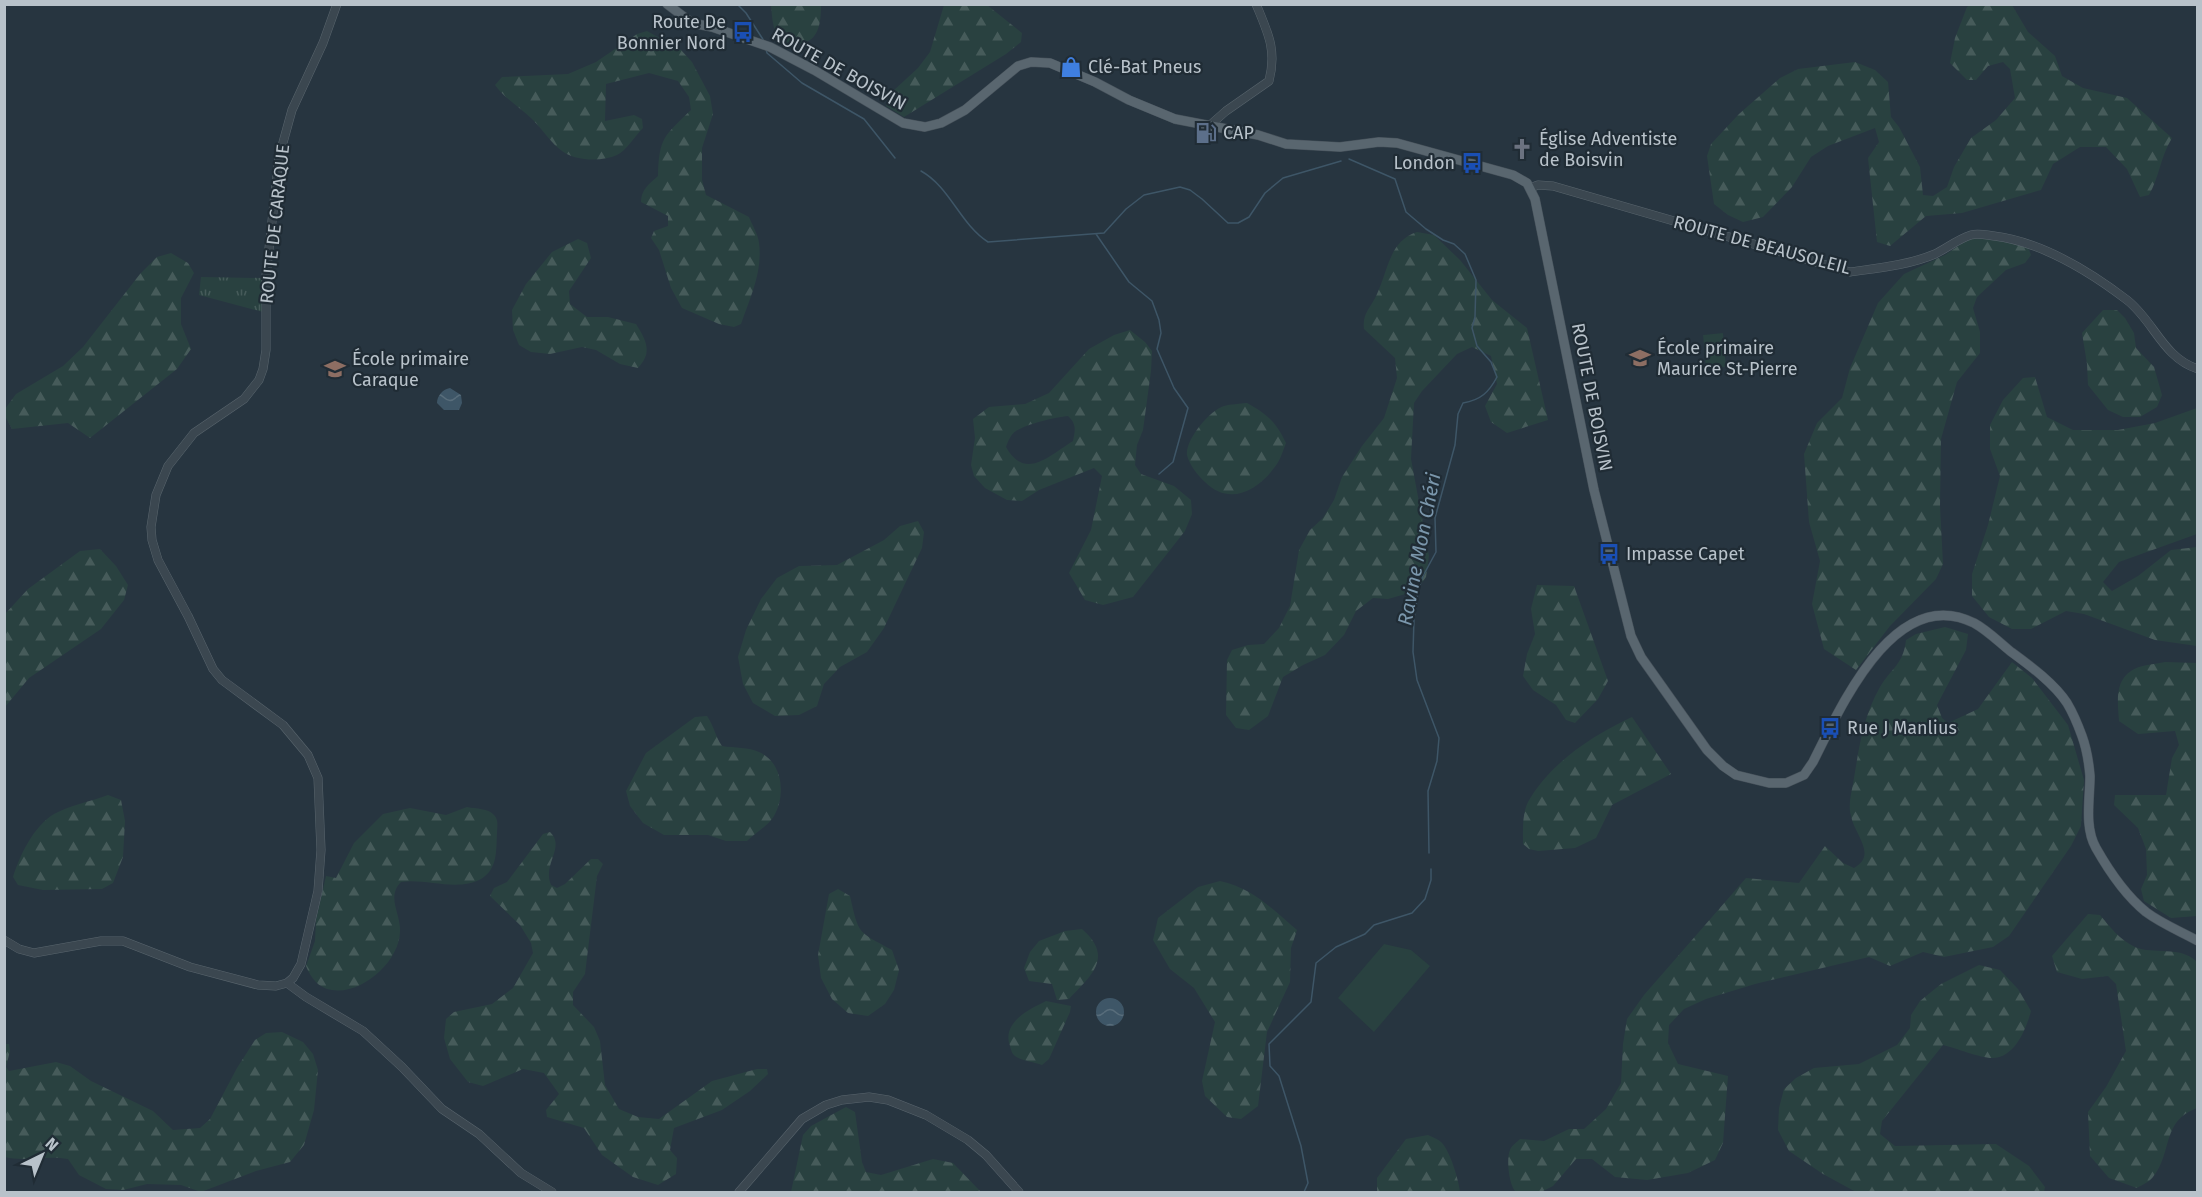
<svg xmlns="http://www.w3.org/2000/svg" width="2202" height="1197" viewBox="0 0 2202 1197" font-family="'Fira Sans',sans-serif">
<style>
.forest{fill:url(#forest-firs);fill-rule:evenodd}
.park{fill:url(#park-tufts)}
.garden{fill:#294140}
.water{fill:url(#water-waves)}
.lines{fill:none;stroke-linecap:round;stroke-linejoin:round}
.stream{stroke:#3e5667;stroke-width:1.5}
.minor-casing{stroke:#59656d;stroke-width:9}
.major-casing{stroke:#455059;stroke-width:10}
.minor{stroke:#3b4750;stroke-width:8}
.major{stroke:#59666f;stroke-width:9}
.labels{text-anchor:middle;stroke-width:4.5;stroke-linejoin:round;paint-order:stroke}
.poi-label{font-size:18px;fill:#b8c2ca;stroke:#202c35;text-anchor:start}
.street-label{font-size:18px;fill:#b8c2ca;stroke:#202c35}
.water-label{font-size:20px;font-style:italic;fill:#7a96ab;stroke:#202c35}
</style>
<defs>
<pattern id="forest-firs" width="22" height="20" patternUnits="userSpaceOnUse" patternTransform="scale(1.5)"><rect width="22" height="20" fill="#294140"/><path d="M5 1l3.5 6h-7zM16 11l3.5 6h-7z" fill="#465b5a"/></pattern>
<pattern id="park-tufts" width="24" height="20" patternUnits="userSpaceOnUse" patternTransform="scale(1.5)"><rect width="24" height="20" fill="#294140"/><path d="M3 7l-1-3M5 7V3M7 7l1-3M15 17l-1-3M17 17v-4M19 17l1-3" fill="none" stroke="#465b5a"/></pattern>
<pattern id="water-waves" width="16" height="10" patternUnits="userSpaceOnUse" patternTransform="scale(1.5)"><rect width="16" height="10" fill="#3e5667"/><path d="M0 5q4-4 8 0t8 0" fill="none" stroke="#586d7b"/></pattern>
</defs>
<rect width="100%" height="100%" fill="#273540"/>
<path class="forest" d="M 1971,4 L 2012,5 L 2028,32 L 2055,56 L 2062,76 L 2083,88 L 2127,98 L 2172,138 C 2160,158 2160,175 2149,195 L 2140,197 L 2127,169 L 2106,147 L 2080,147 L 2053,164 L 2041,190 L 1962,213 L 1926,216 L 1890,246 L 1877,242 L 1868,158 L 1879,142 L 1875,128 L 1828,146 L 1811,157 L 1792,187 L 1763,217 L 1743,222 L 1728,215 L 1714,204 L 1707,156 L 1711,144 L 1739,114 L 1780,78 L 1798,69 L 1855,62 L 1875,70 L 1888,82 L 1891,117 L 1899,127 L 1920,167 L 1923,195 L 1933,196 L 1947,187 L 1954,167 L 1971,138 L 1996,120 L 2015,98 L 2010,69 L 2003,62 L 1988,66 L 1976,80 L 1967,80 L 1950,63 L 1955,38 L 1967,7 Z
M 771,5 L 821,5 C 821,23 819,43 797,44 C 790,44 784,42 779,37 C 772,30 772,14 771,5 Z
M 944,5 L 987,5 L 1022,33 L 1021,42 L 1006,54 L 904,117 L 886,106 L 893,91 L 918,68 L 930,52 Z
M 647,31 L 681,50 L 692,62 L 710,96 L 713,114 L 702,148 L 702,180 L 706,195 L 749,217 C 752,225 758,234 759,243 C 763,271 750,298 741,324 L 734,327 L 719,324 L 682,308 L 671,288 L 659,250 L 651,238 L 654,231 L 668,226 L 668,216 L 641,202 C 641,190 649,184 658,176 C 659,138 664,136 691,110 L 689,97 L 678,81 L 649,73 L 606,84 L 605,121 L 634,115 L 642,119 L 643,128 C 635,136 626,151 617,155 C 602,162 575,161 562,151 C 553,145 542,129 533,120 C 521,108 505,99 495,85 L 502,77 L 568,74 L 596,62 L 637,34 Z
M 1417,232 L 1434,235 L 1460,260 L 1492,300 L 1527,328 L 1548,420 L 1507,433 L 1491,422 L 1485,406 L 1497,384 L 1491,356 L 1472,347 L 1457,354 L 1422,391 L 1414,403 L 1411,459 L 1429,556 L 1426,577 L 1416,591 L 1388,599 L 1373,598 L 1356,611 L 1344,635 L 1325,655 L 1303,665 L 1283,677 L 1268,716 L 1249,730 L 1236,728 L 1226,715 L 1227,660 L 1232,650 L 1248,645 L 1264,644 L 1279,628 L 1290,606 L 1299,550 L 1310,530 L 1323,518 L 1334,500 L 1342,477 L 1362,446 L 1384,418 L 1397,378 L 1395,358 L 1364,329 C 1362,313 1371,308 1377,294 C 1388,271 1389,241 1417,232 Z
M 1970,238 L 2003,240 L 2028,247 L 2031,255 L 2025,263 L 2006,270 L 1977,297 L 1973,308 L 1980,332 L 1980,353 L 1957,382 L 1941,439 L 1940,506 L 1943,564 L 1936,579 L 1890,626 L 1856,670 L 1824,649 L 1812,604 L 1820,561 L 1809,522 L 1804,454 L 1817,423 L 1842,398 L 1850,368 L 1878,303 L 1904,274 L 1945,255 Z
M 578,239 L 587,243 L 591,258 L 569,291 L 570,304 L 587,317 L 608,317 L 636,324 C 646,340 653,352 638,368 L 620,364 L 596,350 L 582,347 L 550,354 L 531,352 L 519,345 L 513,330 L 512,310 L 526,284 L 552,252 Z
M 171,253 L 188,263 L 194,273 L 181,298 L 181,324 L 191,349 L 177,369 L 90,438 L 68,423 L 12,429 L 5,416 L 5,409 L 16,394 L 63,366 L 83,347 L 140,274 L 157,257 Z
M 2103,310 L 2117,310 L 2125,318 L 2134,333 L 2136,348 L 2154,367 L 2162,395 L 2157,407 L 2140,417 L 2123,417 L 2108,410 L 2088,385 L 2087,364 L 2082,333 Z
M 1130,330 L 1145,342 L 1152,351 L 1151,371 L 1143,430 L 1137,445 L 1135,465 L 1141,474 L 1174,486 L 1191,500 L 1192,514 L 1185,531 L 1133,597 L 1103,605 L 1085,600 L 1069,573 L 1091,530 L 1102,476 L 1094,468 L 1039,490 L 1022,501 L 1007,500 L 985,488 L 974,476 L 971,465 L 975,438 L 973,419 L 989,407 L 1025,404 L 1049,393 L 1089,349 L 1114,335 ZM 1068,416 C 1077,424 1075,431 1073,441 C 1049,456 1025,481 1006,447 C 1008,441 1011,434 1016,431 C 1027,424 1056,417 1068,416 Z
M 2035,377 L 2047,417 L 2073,430 L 2118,430 L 2155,423 L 2197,408 L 2197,534 L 2119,562 L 2103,582 L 2112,591 L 2138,576 L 2171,550 L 2197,547 L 2197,646 L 2155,640 L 2084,614 L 2066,611 L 2031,629 L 2012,629 L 1989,617 L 1972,596 L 1972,574 L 1988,525 L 2000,476 L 1990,449 L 1990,425 L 2003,400 L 2023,378 Z
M 1247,403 C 1267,414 1276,422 1286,443 C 1283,450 1281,458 1277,464 C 1259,490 1230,507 1205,482 C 1198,476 1189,464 1187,455 C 1185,440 1210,410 1224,406 C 1231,404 1239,404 1247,403 Z
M 918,521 L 924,532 L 922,548 L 884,628 L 867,652 L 840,667 L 824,684 L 817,706 L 799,715 L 775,716 L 753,703 L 743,684 L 738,657 L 746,630 L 761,599 L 777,578 L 799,566 L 837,565 L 884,540 L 900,526 Z
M 100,549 L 116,566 L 128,585 L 124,600 L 101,629 L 29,678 L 5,707 L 5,614 L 28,589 L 80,551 Z
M 1537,585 L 1574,586 L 1608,681 L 1598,699 L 1575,723 L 1566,720 L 1556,705 L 1533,690 L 1523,676 L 1527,654 L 1535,634 L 1531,609 Z
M 1945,627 L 1968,634 L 1966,650 L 1937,705 L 1942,718 L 1948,723 L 1978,709 L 2012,662 L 2032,678 L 2068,725 L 2084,780 L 2081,826 L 2071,846 L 2009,936 L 1993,947 L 1944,957 L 1923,952 L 1890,966 L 1869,957 L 1755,984 L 1706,999 L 1684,1009 L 1669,1025 L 1668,1043 L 1678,1064 L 1728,1076 L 1723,1143 L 1715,1160 L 1688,1173 L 1647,1180 L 1615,1177 L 1592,1159 L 1576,1159 L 1553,1186 L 1541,1192 L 1516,1192 C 1509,1186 1506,1159 1510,1150 C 1511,1146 1517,1142 1520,1139 L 1544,1141 L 1569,1129 L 1584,1129 L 1606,1109 L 1621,1083 L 1623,1044 L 1627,1019 L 1644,995 L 1746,878 L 1799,883 L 1825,846 L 1843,863 L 1854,868 C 1878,855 1854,834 1851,816 C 1848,806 1851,794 1853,784 C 1859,749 1862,719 1880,687 C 1892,667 1903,665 1906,640 L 1916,634 Z
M 2165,662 L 2198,663 L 2197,916 L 2171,918 L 2144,901 L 2141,889 L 2147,875 L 2146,849 L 2138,828 L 2114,805 L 2115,795 L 2166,795 L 2172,758 L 2179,745 L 2175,731 L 2138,734 L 2119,721 C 2118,704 2114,682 2131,671 C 2139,665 2155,664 2165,662 Z
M 707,716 C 714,726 715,736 722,746 C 734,748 749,747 759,752 C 783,762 786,796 774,816 C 768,826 755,833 747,841 L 726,841 L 708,835 L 664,835 L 643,823 L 630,806 L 626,791 L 646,753 L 695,717 Z
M 1632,717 L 1671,774 L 1612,805 L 1596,838 L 1575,848 L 1538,851 L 1529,849 L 1523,844 C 1523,830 1522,814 1528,802 C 1550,763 1593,735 1632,717 Z
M 108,795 L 121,800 L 125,821 L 123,857 L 113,883 L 102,889 L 43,890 L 18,885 L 13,877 C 20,855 33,827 54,814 C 68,806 92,801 108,795 Z
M 467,807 C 476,809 488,808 494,815 C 499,820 497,827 497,833 C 496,850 498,869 481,879 C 457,892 426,878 401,882 C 386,897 401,914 400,931 C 400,961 362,995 332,990 C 318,988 311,978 306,966 L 315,941 L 316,920 L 326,876 L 336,878 L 354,843 L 383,814 L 410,808 L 446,815 Z
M 550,832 C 566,847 542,864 551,885 L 557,888 L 565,884 L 591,859 L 598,859 L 603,864 L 597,876 L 585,974 L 573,992 L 573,1005 L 594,1027 L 600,1041 L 605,1085 L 619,1109 L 638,1117 L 659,1119 L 712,1081 L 757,1069 L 767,1069 L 768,1074 L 750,1091 L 722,1110 L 674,1128 L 670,1150 L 677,1158 L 676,1174 L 658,1185 L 633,1177 L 602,1155 L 584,1128 L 547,1117 L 546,1110 L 559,1094 L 544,1073 L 523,1069 L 483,1086 L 468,1082 L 450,1059 L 444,1038 L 446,1019 L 454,1012 L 492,1004 L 513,988 L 533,953 L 531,943 L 520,925 L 490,896 L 494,888 L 507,882 L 543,834 Z
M 1220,881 C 1253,888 1272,909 1297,930 L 1291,948 L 1290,982 L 1267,1032 L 1258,1106 L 1241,1119 L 1227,1117 L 1205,1096 L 1202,1081 L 1215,1022 L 1194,988 L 1170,969 L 1153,940 L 1158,918 L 1198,887 Z
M 838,889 L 850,896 C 859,936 858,931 892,950 L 899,970 L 894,990 L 885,1004 L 868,1016 L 848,1013 L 832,999 L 821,978 L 818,955 L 829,894 Z
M 2088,914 L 2100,915 C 2110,927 2120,940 2135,947 C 2153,955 2180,945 2197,962 L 2197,1108 C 2161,1121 2173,1152 2153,1177 C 2149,1182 2142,1185 2137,1188 L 2109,1178 L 2090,1156 L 2088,1112 L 2106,1087 L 2126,1051 L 2116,984 L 2108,976 L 2082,979 L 2057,972 L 2052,956 Z
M 1082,929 C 1114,957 1092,975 1069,999 L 1057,1000 L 1052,984 L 1029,981 L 1024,968 L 1030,952 L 1039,941 L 1065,931 Z
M 1979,965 L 2000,970 L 2018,989 L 2031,1011 C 2026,1029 2015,1058 1992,1058 C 1980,1058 1956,1048 1943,1045 L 1882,1121 L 1880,1134 L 1895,1146 L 1996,1144 L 2029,1166 L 2045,1187 L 2044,1192 L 1856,1192 L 1823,1174 L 1789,1151 L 1778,1130 L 1779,1108 L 1784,1089 L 1796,1078 L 1814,1068 L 1859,1064 L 1897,1045 L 1910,1028 L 1911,1015 L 1920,1001 L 1941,984 Z
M 1046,1001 L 1071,1006 L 1070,1012 L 1049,1059 L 1042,1065 C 1035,1062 1022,1061 1015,1056 C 1011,1053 1011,1048 1009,1043 C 1004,1021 1030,1009 1046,1001 Z
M 282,1032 L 303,1042 L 313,1054 L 318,1070 L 314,1110 L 304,1145 L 290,1162 L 256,1171 L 201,1192 L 181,1185 L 147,1184 L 123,1190 L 106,1189 L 79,1175 L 68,1159 C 47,1155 25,1162 5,1157 L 5,1044 L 9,1044 L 10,1051 L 6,1067 L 9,1071 L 56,1062 L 70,1066 L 91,1081 L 153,1111 L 173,1130 L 200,1128 L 210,1119 L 237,1068 L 255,1040 L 266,1033 Z
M 846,1107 L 855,1112 L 862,1162 L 866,1172 L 881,1175 L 933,1159 L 953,1163 L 981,1192 L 791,1192 L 803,1135 L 811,1126 Z
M 1428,1135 C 1432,1137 1438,1139 1441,1142 C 1450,1150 1459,1181 1460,1192 L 1377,1192 L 1377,1178 L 1406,1139 Z"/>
<path class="park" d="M 201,277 L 263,278 L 263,312 L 199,295 Z"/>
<path class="garden" d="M 1723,333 L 1726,367 L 1706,369 L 1703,335 Z
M 1384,944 L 1411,950 L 1430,966 L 1374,1032 L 1338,998 Z"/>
<path class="water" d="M 450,388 L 461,395 L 462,403 L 459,410 L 444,410 L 437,403 C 437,396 443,389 450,388 Z
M1096 1012a14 14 0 1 1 28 0a14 14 0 1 1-28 0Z"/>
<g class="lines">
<path class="stream" d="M 737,4 L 746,13 L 764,41
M 766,49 L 767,53 L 802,83 L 864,119 L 895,158
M 1349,159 L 1395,179 L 1406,212 L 1426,229 L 1443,240 L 1454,244 L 1465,254 L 1476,280 L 1475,317 L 1472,328 L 1477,346 L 1491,362 L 1497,377 C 1489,392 1481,400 1463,403 L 1458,414 L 1455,445 L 1435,518 L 1436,552 L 1423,576 L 1418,591 L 1414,619 L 1413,652 L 1417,680 L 1439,738 L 1437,761 L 1428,791 L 1429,853
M 921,171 C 950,187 960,224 988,242 L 1104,233 L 1126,209 L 1144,195 L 1180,187 L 1190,190 L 1202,199 L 1228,223 L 1238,223 L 1249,217 L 1265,193 L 1283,178 L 1341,161
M 1096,234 L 1129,282 L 1152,301 L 1159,320 L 1161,333 L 1157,349 L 1174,388 L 1188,408 L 1173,462 L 1159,474
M 1304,1192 L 1308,1183 L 1301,1146 L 1279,1076 L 1270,1066 L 1269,1044 L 1311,1002 L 1316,963 L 1336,947 L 1365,934 L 1374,925 L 1412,913 L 1425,899 L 1431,880 L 1431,869"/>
<defs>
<path id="minor" d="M 1209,126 L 1226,111 L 1269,81 C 1277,50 1268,33 1256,4
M 1530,188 L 1538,185 L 1553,186 L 1850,272 C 1878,268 1909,265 1935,254 C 1947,248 1958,239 1971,235 C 1978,233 1986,235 1994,236 C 2042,242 2089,271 2127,300 C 2154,321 2163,358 2198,369
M 4,940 L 19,949 L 34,953 L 101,941 L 123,941 L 190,967 L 258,985 L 276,986 L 287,983 L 293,978 L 301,964 L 318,891 L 321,850 L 318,778 L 308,755 L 283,725 L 222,680 L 213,669 L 188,616 L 158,560 L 152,540 L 151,527 L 156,495 L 168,466 L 194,433 L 244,399 L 259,380 L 263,369 L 266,350 L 266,276 L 279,157 L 292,110 L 323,43 L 337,4
M 287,983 L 306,997 L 363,1031 L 402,1067 L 442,1109 L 479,1134 L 521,1173 L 552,1192
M 739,1192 L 802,1119 L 826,1105 L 842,1100 L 869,1097 L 888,1100 L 926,1115 L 968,1140 L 986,1155 L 1019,1192"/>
<path id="major" d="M 667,4 L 692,23 L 712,27 L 770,47 L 814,70 L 903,123 L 925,127 L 941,123 L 965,110 L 1018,66 L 1031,62 L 1050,63 L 1095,82 L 1129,100 L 1175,119 L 1258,135 L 1286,144 L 1340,147 L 1379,142 L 1397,143 L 1513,175 L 1527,183 L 1535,199 L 1594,490 L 1631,636 L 1641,657 L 1707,750 L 1723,766 L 1736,775 L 1769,783 L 1786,783 L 1804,775 L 1813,762 C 1840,709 1894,583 1974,623 C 1987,630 1999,642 2010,651 C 2029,665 2054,683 2067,703 C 2073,713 2078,725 2082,736 C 2086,747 2089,764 2090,776 C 2090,799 2084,827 2096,848 C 2109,871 2125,895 2146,912 C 2162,924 2180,931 2198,941"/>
</defs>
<use href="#minor" class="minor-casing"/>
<use href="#major" class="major-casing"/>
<use href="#minor" class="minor"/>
<use href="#major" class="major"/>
</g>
<defs>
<symbol id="bus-bare" viewBox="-9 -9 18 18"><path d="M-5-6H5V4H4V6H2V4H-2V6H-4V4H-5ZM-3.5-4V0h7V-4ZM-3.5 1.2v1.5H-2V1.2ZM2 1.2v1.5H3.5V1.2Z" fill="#1a4fb4" stroke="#202c35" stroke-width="2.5" paint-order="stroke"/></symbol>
<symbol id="shop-bare" viewBox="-9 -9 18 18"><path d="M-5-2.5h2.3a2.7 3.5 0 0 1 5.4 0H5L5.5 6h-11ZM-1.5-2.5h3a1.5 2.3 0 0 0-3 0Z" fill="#3f7fe0" stroke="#202c35" stroke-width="2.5" paint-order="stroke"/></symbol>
<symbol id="fuel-bare" viewBox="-9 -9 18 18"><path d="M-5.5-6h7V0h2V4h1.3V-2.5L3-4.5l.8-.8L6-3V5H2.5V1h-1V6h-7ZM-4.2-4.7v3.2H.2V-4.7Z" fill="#5c6f8a" stroke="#202c35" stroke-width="2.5" paint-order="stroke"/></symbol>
<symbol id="church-bare" viewBox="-9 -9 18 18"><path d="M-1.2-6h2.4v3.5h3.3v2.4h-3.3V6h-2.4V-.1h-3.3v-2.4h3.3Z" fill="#6b7280" stroke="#202c35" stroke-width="2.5" paint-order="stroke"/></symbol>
<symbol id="school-bare" viewBox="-9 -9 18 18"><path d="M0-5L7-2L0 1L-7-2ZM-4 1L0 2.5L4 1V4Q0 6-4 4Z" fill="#8d6e63" stroke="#202c35" stroke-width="2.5" paint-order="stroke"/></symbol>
</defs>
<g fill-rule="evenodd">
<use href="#bus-bare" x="728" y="17" width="30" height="30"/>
<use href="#shop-bare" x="1056" y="52" width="30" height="30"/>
<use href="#fuel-bare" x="1191" y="118" width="30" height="30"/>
<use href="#church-bare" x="1507" y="134" width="30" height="30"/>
<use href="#bus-bare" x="1457" y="148" width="30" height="30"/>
<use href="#school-bare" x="1625" y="343" width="30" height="30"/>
<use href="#school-bare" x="320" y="354" width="30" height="30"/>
<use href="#bus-bare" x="1594" y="539" width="30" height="30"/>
<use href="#bus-bare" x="1815" y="713" width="30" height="30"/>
</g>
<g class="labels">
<g class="poi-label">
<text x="726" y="28" text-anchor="end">Route De<tspan x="726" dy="21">Bonnier Nord</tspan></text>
<text x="1088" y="73">Clé-Bat Pneus</text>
<text x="1223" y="139">CAP</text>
<text x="1539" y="145">Église Adventiste<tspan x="1539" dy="21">de Boisvin</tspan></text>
<text x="1455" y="169" text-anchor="end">London</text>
<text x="1657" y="354">École primaire<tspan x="1657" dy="21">Maurice St-Pierre</tspan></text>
<text x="352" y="365">École primaire<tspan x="352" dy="21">Caraque</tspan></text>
<text x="1626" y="560">Impasse Capet</text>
<text x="1847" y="734">Rue J Manlius</text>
</g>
<g class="street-label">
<text transform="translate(839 69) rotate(29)" y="6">ROUTE DE BOISVIN</text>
<text transform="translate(275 224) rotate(-84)" y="6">ROUTE DE CARAQUE</text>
<text transform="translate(1762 245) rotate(15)" y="6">ROUTE DE BEAUSOLEIL</text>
<text transform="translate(1592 397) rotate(79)" y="6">ROUTE DE BOISVIN</text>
</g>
<g class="water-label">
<text transform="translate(1419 549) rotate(-79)" y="7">Ravine Mon Chéri</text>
</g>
</g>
<rect width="2202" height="1197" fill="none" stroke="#b8c2ca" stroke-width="12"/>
<g transform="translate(42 1155) rotate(43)" stroke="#202c35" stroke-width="4.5" paint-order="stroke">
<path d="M0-4.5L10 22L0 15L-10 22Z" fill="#b8c2ca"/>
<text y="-9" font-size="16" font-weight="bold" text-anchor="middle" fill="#b8c2ca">N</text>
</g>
</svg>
